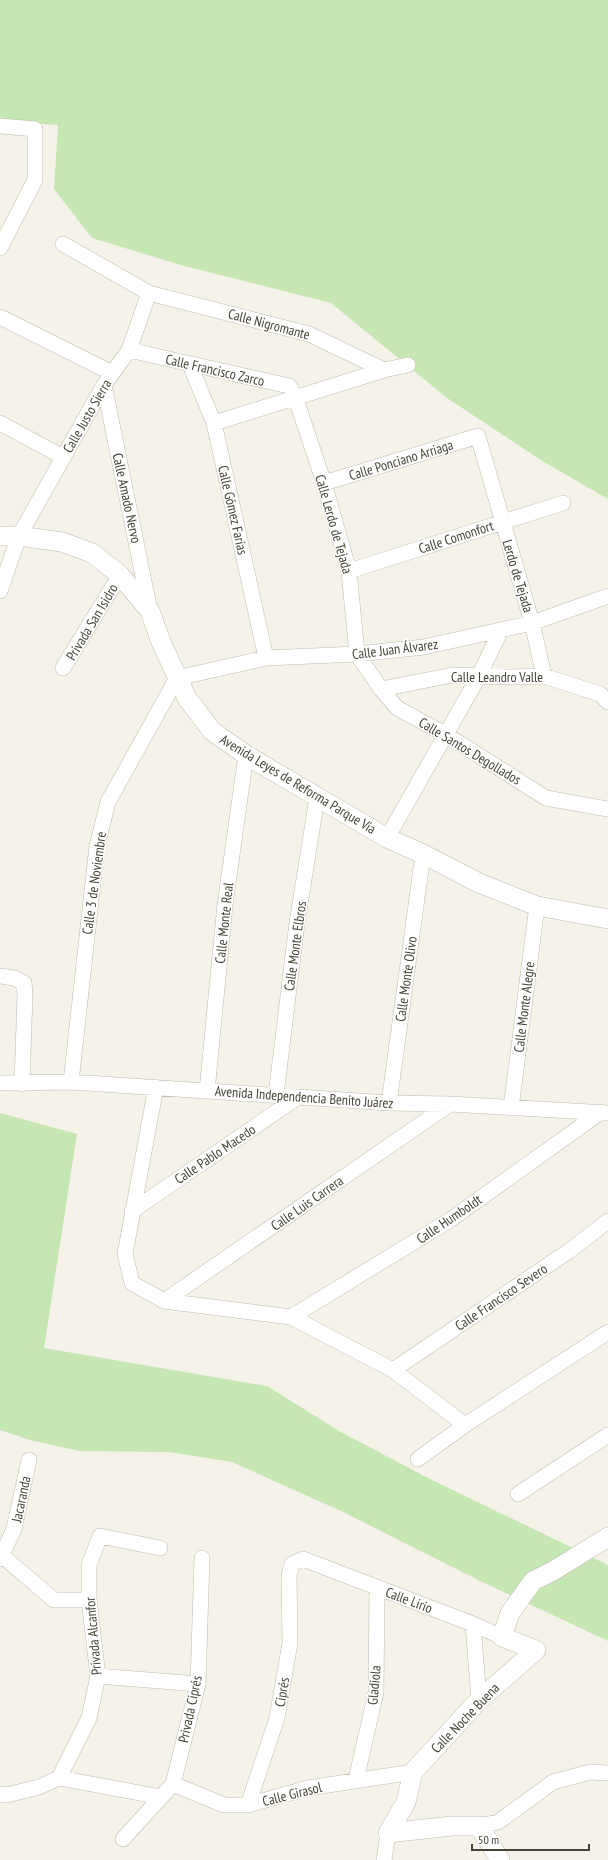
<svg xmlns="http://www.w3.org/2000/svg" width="608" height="1860" viewBox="0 0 608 1860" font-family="'PT Sans Narrow',sans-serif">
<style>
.green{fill:#c6e6b3}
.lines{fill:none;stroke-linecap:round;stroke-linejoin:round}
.minor-casing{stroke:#bfbcac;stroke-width:16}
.tertiary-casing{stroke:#bfbcac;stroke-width:20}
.minor{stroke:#fff;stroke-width:15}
.tertiary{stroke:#fff;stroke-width:19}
.labels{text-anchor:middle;stroke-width:3;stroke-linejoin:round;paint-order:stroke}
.street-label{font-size:14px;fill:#474437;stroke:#fff}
</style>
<rect width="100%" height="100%" fill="#f4f2e9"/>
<path class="green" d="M 0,0 L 608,0 L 608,499 L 544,462 L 447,398 L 331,303 L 184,266 L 92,238 L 54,189 L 58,125 L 0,121 Z
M 0,1113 L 77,1134 L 44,1348 L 267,1386 L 339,1431 L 428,1478 L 608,1565 L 608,1641 L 478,1580 L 341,1511 L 232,1462 L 169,1452 L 79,1451 L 30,1440 L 0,1430 Z"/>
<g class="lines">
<defs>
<path id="minor" d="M 0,126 L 35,129 L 35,180 L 0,248
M 63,244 L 149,293 L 309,334 L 384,370
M 0,317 L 112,373
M 129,350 L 289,386 L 295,396 L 324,483 L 349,571 L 357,654 L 381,689 L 397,708 L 445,734 L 546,798 L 608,809
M 190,365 L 214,423 L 266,658
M 104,385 L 150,611
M 0,423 L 63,457
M 214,423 L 384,370 L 408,365
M 324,483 L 478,436 L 532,623 L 544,676
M 349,571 L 563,503
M 0,591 L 19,536 L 104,385 L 129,350 L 149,293
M 63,668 L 120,575
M 381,689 L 453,675 L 511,677 L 544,676 L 600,694 L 608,702
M 387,838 L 479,676 L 500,632
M 0,976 L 14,978 L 24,983 L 25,994 L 22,1084
M 71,1082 L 97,846 L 108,802 L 177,678 L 266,658 L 357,654 L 424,647 L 532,623 L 608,596
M 0,1083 L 71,1082 L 389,1103 L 450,1104 L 608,1113
M 156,1087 L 125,1254 L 132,1283 L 164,1301 L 291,1317 L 393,1370 L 465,1425
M 207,1091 L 225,905 L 246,755
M 276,1095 L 297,923 L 317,798
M 389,1103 L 423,854
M 511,1108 L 537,906
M 132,1211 L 298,1097
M 164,1301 L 450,1104
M 291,1317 L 450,1220 L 601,1112
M 393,1370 L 569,1251 L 608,1221
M 418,1459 L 465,1425 L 608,1332
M 518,1494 L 608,1435
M 0,1554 L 54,1600 L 89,1600
M 0,1559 L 14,1529 L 29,1460
M 473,1624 L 479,1700
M 98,1676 L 198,1684
M 59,1778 L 89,1718 L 98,1676 L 89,1600 L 89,1565 L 100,1536 L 160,1548
M 356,1780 L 376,1692 L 377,1587
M 173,1784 L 224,1805 L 248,1805 L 308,1788 L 413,1772
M 0,1794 L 7,1795 L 39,1787 L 59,1778 L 161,1797
M 248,1805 L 277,1718 L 290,1643 L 289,1575 L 292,1564 L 303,1559 L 473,1624 L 502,1637
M 479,1826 L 498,1822 L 553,1782 L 590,1772 L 608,1773
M 123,1839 L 173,1784 L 198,1684 L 202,1558
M 384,1860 L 388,1833"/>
<path id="tertiary" d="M 0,536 L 19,536 L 62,542 L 92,553 L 120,575 L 150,611 L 161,642 L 187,698 L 212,731 L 246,755 L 387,838 L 423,854 L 479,883 L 537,906 L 608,919
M 388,1833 L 406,1802 L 413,1772 L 479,1700 L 536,1650 L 502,1637 L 510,1613 L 533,1581 L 553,1571 L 608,1537
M 388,1833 L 452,1826 L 479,1826 L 500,1860"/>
</defs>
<use href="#minor" class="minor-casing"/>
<use href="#tertiary" class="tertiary-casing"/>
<use href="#minor" class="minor"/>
<use href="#tertiary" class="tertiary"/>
</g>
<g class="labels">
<g class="street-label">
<text transform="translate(269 324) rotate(15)" y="5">Calle Nigromante</text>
<text transform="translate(215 370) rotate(13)" y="5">Calle Francisco Zarco</text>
<text transform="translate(87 416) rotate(-60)" y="5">Calle Justo Sierra</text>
<text transform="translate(401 460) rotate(-17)" y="5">Calle Ponciano Arriaga</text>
<text transform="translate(127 498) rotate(78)" y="5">Calle Amado Nervo</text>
<text transform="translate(233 510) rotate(77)" y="5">Calle Gómez Farías</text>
<text transform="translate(334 524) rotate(74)" y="5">Calle Lerdo de Tejada</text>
<text transform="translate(456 537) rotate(-18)" y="5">Calle Comonfort</text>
<text transform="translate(518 576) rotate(73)" y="5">Lerdo de Tejada</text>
<text transform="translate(92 622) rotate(-59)" y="5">Privada San Isidro</text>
<text transform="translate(395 649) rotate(-7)" y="5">Calle Juan Álvarez</text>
<text x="497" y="682">Calle Leandro Valle</text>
<text transform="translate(470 751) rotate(31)" y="5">Calle Santos Degollados</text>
<text transform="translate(298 784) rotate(31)" y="5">Avenida Leyes de Reforma Parque Vía</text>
<text transform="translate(94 883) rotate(-82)" y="5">Calle 3 de Noviembre</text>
<text transform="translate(224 923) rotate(-84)" y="5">Calle Monte Real</text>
<text transform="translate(295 946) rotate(-82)" y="5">Calle Monte Elbros</text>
<text transform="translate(406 979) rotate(-82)" y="5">Calle Monte Olivo</text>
<text transform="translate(524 1007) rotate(-83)" y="5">Calle Monte Alegre</text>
<text transform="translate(304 1097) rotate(4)" y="5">Avenida Independencia Benito Juárez</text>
<text transform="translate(215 1154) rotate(-34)" y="5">Calle Pablo Macedo</text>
<text transform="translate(307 1203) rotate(-35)" y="5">Calle Luis Carrera</text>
<text transform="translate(449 1219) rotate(-34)" y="5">Calle Humboldt</text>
<text transform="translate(501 1297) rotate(-34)" y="5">Calle Francisco Severo</text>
<text transform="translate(21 1499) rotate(-78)" y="5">Jacaranda</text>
<text transform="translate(409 1600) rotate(21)" y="5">Calle Lirio</text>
<text transform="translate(93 1636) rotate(-95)" y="5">Privada Alcanfor</text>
<text transform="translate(374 1685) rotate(-85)" y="5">Gladiola</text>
<text transform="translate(282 1692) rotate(-81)" y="5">Ciprés</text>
<text transform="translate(190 1709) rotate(-78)" y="5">Privada Ciprés</text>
<text transform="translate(465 1718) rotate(-46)" y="5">Calle Noche Buena</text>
<text transform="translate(292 1794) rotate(-14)" y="5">Calle Girasol</text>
</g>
</g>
<path d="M472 1844v6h117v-6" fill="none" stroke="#474437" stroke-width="2"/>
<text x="478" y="1844" font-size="12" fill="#474437" stroke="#ffffff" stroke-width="3" paint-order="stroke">50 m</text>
</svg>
